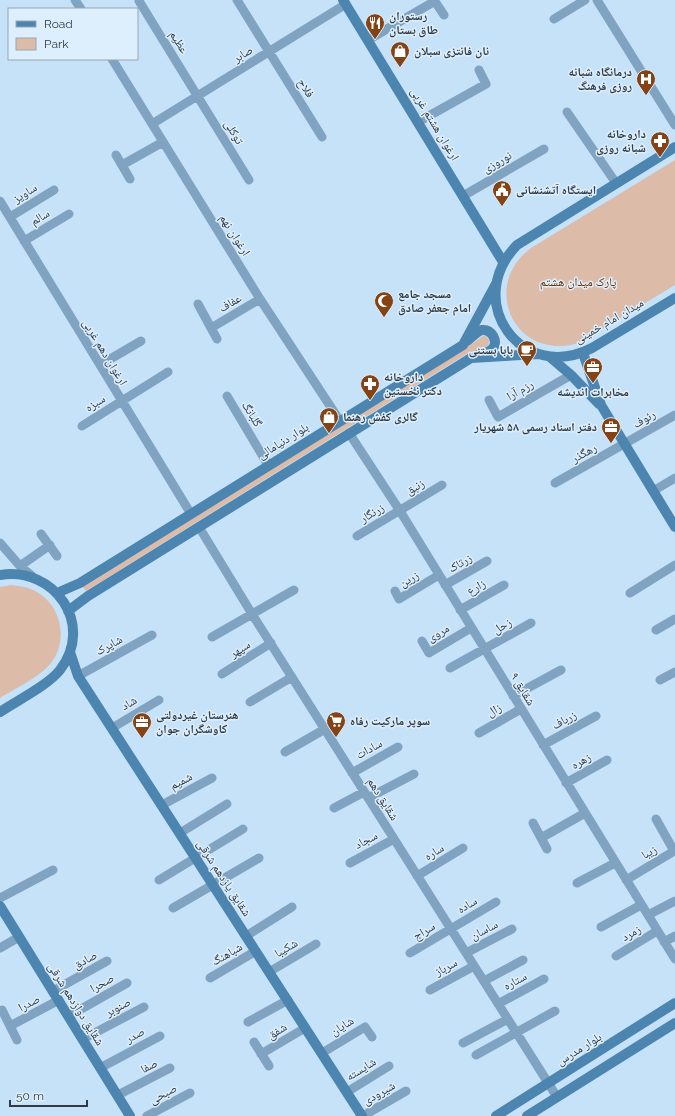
<svg xmlns="http://www.w3.org/2000/svg" width="675" height="1116" viewBox="0 0 675 1116" font-family="Raleway,'Noto Naskh Arabic',sans-serif">
<style>
.green{fill:#dcbba9}
.lines{fill:none;stroke-linecap:round;stroke-linejoin:round}
.street{stroke:#7fa3c0;stroke-width:9}
.secondary{stroke:#4c85b0;stroke-width:10}
.labels{text-anchor:middle;stroke-width:3;stroke-linejoin:round;paint-order:stroke}
.poi-label{font-size:12px;font-weight:bold;fill:#303b44;stroke:#ddeefc;text-anchor:start}
.street-label{font-size:12px;fill:#303b44;stroke:#ddeefc}
.park-label{font-size:12px;fill:#692d00;stroke:#ddeefc}
</style>
<rect width="100%" height="100%" fill="#c6e2f9"/>
<path class="green" d="M 675,160 L 675,285 L 579,343 C 516,362 479,287 531,248 Z
M 483,336 L 486,336 L 489,340 L 488,345 L 486,347 L 468,353 L 86,591 L 83,587 L 465,349 Z
M 11,585 C 20,586 28,587 35,591 C 61,604 69,640 51,663 C 40,677 16,688 0,698 L 0,587 Z"/>
<g class="lines">
<path class="street" d="M 75,0 L 81,9
M 237,0 L 322,137
M 434,0 L 444,15
M 597,0 L 675,125
M 139,1 L 249,180
M 554,19 L 585,0
M 368,40 L 435,1
M 112,59 L 260,299 L 340,421
M 567,112 L 616,183
M 418,122 L 486,84 L 479,70
M 152,124 L 346,4
M 116,155 L 130,179
M 122,165 L 163,142
M 463,196 L 544,149
M 0,201 L 191,514
M 10,217 L 54,190
M 24,241 L 69,214
M 198,304 L 217,339
M 211,328 L 260,299
M 100,365 L 141,341
M 227,396 L 268,465
M 489,400 L 498,417 L 571,375
M 82,426 L 168,372
M 349,433 L 400,511 L 675,959
M 555,483 L 675,415
M 653,491 L 675,478
M 199,527 L 252,614 L 557,1097
M 41,534 L 57,556
M 357,536 L 442,485
M 0,543 L 20,566 L 32,576
M 20,566 L 50,545
M 445,585 L 487,561
M 395,591 L 399,599 L 439,575
M 630,593 L 675,565
M 460,610 L 504,585
M 656,630 L 675,619
M 212,637 L 294,590
M 422,641 L 429,653 L 471,628
M 450,668 L 531,623
M 222,674 L 271,643
M 78,676 L 152,635
M 660,680 L 675,672
M 513,696 L 561,670
M 250,702 L 292,677
M 112,728 L 159,700
M 479,733 L 521,709
M 543,745 L 596,716
M 285,752 L 325,729
M 352,773 L 398,747
M 566,783 L 607,760
M 368,798 L 414,774
M 162,805 L 212,778
M 334,808 L 364,792
M 533,823 L 547,849
M 180,833 L 227,804
M 541,838 L 585,813
M 350,863 L 394,839
M 417,876 L 463,848
M 159,880 L 243,829
M 626,880 L 674,851 L 656,819
M 577,883 L 615,863
M 0,898 L 53,870
M 173,908 L 259,858
M 648,915 L 675,901
M 601,927 L 641,905
M 246,936 L 292,907
M 664,942 L 675,936
M 0,948 L 19,937
M 410,953 L 496,902
M 466,953 L 512,929
M 616,956 L 657,931
M 269,972 L 316,944
M 210,978 L 256,951
M 484,981 L 523,960
M 430,990 L 474,966
M 53,991 L 107,961
M 498,1004 L 544,979
M 2,1010 L 17,1040
M 69,1016 L 127,983
M 248,1022 L 288,1000
M 10,1026 L 59,1000
M 83,1039 L 144,1007
M 254,1042 L 269,1066
M 463,1043 L 508,1019
M 322,1053 L 365,1027 L 372,1037
M 261,1054 L 305,1028
M 476,1055 L 555,1011
M 100,1068 L 160,1036
M 347,1092 L 389,1066
M 118,1095 L 170,1068
M 147,1116 L 190,1093
M 363,1116 L 406,1091"/>
<path class="secondary" d="M 343,0 L 503,262
M 675,147 L 517,245 C 462,302 522,384 592,348 L 675,298
M 467,341 C 471,338 477,331 482,330 C 492,329 498,341 493,348 C 490,352 483,354 478,355
M 583,353 L 601,405 L 675,527
M 550,357 L 571,375 L 599,404
M 0,575 C 55,566 95,625 60,670 C 47,686 18,700 0,712
M 57,593 L 80,583 L 463,345 L 496,284
M 68,611 L 88,596 L 471,358 L 539,354
M 70,652 L 78,676 L 362,1116
M 0,906 L 130,1116
M 496,1116 L 675,1003
M 527,1116 L 675,1023"/>
</g>
<defs>
<symbol id="restaurant-pin" viewBox="-11 -11 22 30"><path d="M0 17L-7.5 6A9.5 9.5 0 1 1 7.5 6Z" fill="#854214" stroke="#ddeefc"/><path d="M-5-6h1v4h1v-4h1v4h1v-4h1v5L-1.5 .5V6h-2V.5L-5-1ZM5-6V6H3V1.5H1.5Q1.5-4 5-6Z" fill="#fff"/></symbol>
<symbol id="shop-pin" viewBox="-11 -11 22 30"><path d="M0 17L-7.5 6A9.5 9.5 0 1 1 7.5 6Z" fill="#854214" stroke="#ddeefc"/><path d="M-5-2.5h2.3a2.7 3.5 0 0 1 5.4 0H5L5.5 6h-11ZM-1.5-2.5h3a1.5 2.3 0 0 0-3 0Z" fill="#fff"/></symbol>
<symbol id="hospital-pin" viewBox="-11 -11 22 30"><path d="M0 17L-7.5 6A9.5 9.5 0 1 1 7.5 6Z" fill="#854214" stroke="#ddeefc"/><path d="M-5-5h3v3.5h4V-5h3V5h-3V1.5h-4V5h-3Z" fill="#fff"/></symbol>
<symbol id="pharmacy-pin" viewBox="-11 -11 22 30"><path d="M0 17L-7.5 6A9.5 9.5 0 1 1 7.5 6Z" fill="#854214" stroke="#ddeefc"/><path d="M-2-6h4v4h4v4h-4v4h-4v-4h-4v-4h4Z" fill="#fff"/></symbol>
<symbol id="civic-pin" viewBox="-11 -11 22 30"><path d="M0 17L-7.5 6A9.5 9.5 0 1 1 7.5 6Z" fill="#854214" stroke="#ddeefc"/><path d="M-.6-6.5H3V-4.5H.6V-3L4-1V1h2V6H-6V1h2V-1L-.6-3ZM-1.2 2.5V6h2.4V2.5Z" fill="#fff"/></symbol>
<symbol id="mosque-pin" viewBox="-11 -11 22 30"><path d="M0 17L-7.5 6A9.5 9.5 0 1 1 7.5 6Z" fill="#854214" stroke="#ddeefc"/><path d="M3.5-4.9A6 6 0 1 0 3.5 4.9A5 5 0 1 1 3.5-4.9Z" fill="#fff"/></symbol>
<symbol id="cafe-pin" viewBox="-11 -11 22 30"><path d="M0 17L-7.5 6A9.5 9.5 0 1 1 7.5 6Z" fill="#854214" stroke="#ddeefc"/><path d="M-5.5-4.5H6V0H3Q3 3.5 0 3.5H-2.5Q-5.5 3.5-5.5 0ZM3-3.2v2h1.7v-2ZM-6 4.5H4V6H-6Z" fill="#fff"/></symbol>
<symbol id="office-pin" viewBox="-11 -11 22 30"><path d="M0 17L-7.5 6A9.5 9.5 0 1 1 7.5 6Z" fill="#854214" stroke="#ddeefc"/><path d="M-6-3h4V-5.5h4V-3h4V5H-6ZM-1-4.5V-3h2v-1.5ZM-6 0V1H6V0Z" fill="#fff"/></symbol>
<symbol id="supermarket-pin" viewBox="-11 -11 22 30"><path d="M0 17L-7.5 6A9.5 9.5 0 1 1 7.5 6Z" fill="#854214" stroke="#ddeefc"/><path d="M-6-5.5h2.5l.6 2H6L4.5 2H-2.5L-4.4-4H-6ZM-1.5 3.2a1.3 1.3 0 1 0 .1 0ZM3 3.2a1.3 1.3 0 1 0 .1 0Z" fill="#fff"/></symbol>
</defs>
<g fill-rule="evenodd">
<use href="#restaurant-pin" x="364" y="12" width="22" height="30"/>
<use href="#shop-pin" x="389" y="40" width="22" height="30"/>
<use href="#hospital-pin" x="635" y="68" width="22" height="30"/>
<use href="#pharmacy-pin" x="649" y="130" width="22" height="30"/>
<use href="#civic-pin" x="491" y="179" width="22" height="30"/>
<use href="#mosque-pin" x="373" y="290" width="22" height="30"/>
<use href="#cafe-pin" x="516" y="339" width="22" height="30"/>
<use href="#office-pin" x="582" y="356" width="22" height="30"/>
<use href="#pharmacy-pin" x="359" y="373" width="22" height="30"/>
<use href="#shop-pin" x="318" y="406" width="22" height="30"/>
<use href="#office-pin" x="600" y="416" width="22" height="30"/>
<use href="#supermarket-pin" x="325" y="710" width="22" height="30"/>
<use href="#office-pin" x="131" y="711" width="22" height="30"/>
</g>
<g class="labels">
<g class="poi-label">
<text x="389" y="20">رستوران<tspan x="389" dy="14">طاق بستان</tspan></text>
<text x="414" y="55">نان فانتزی سبلان</text>
<text x="632" y="76" text-anchor="end">درمانگاه شبانه<tspan x="632" dy="14">روزی فرهنگ</tspan></text>
<text x="646" y="138" text-anchor="end">داروخانه<tspan x="646" dy="14">شبانه روزی</tspan></text>
<text x="516" y="194">ایستگاه آتشنشانی</text>
<text x="398" y="298">مسجد جامع<tspan x="398" dy="14">امام جعفر صادق</tspan></text>
<text x="513" y="354" text-anchor="end">بابا بستنی</text>
<text x="384" y="381">داروخانه<tspan x="384" dy="14">دکتر نخستین</tspan></text>
<text x="593" y="396" text-anchor="middle">مخابرات اندیشه</text>
<text x="343" y="421">گالری کفش رهنما</text>
<text x="597" y="431" text-anchor="end">دفتر اسناد رسمی ۵۸ شهریار</text>
<text x="156" y="719">هنرستان غیردولتی<tspan x="156" dy="14">کاوشگران جوان</tspan></text>
<text x="350" y="725">سوپر مارکیت رفاه</text>
</g>
<g class="street-label">
<text transform="translate(179 42) rotate(58)" y="4">عظیم</text>
<text transform="translate(243 54) rotate(-32)" y="4">صابر</text>
<text transform="translate(306 88) rotate(58)" y="4">فلاح</text>
<text transform="translate(435 124) rotate(59)" y="4">ارغوان هشتم غربی</text>
<text transform="translate(234 132) rotate(59)" y="4">توکلی</text>
<text transform="translate(497 162) rotate(-30)" y="4">نوروزی</text>
<text transform="translate(25 193) rotate(-32)" y="4">ساویز</text>
<text transform="translate(40 217) rotate(-31)" y="4">سالم</text>
<text transform="translate(235 235) rotate(58)" y="4">ارغوان نهم</text>
<text transform="translate(230 303) rotate(-30)" y="4">عفاف</text>
<text transform="translate(609 321) rotate(-30)" y="4">میدان امام خمینی</text>
<text transform="translate(105 352) rotate(59)" y="4">ارغوان دهم غربی</text>
<text transform="translate(520 390) rotate(-29)" y="4">رزم آرا</text>
<text transform="translate(95 403) rotate(-32)" y="4">سبزه</text>
<text transform="translate(252 414) rotate(59)" y="4">گلبانگ</text>
<text transform="translate(644 419) rotate(-30)" y="4">رئوف</text>
<text transform="translate(283 441) rotate(-32)" y="4">بلوار دنیامالی</text>
<text transform="translate(584 453) rotate(-29)" y="4">رهگذر</text>
<text transform="translate(415 487) rotate(-31)" y="4">زنبق</text>
<text transform="translate(372 513) rotate(-31)" y="4">زرنگار</text>
<text transform="translate(460 563) rotate(-30)" y="4">زرتاک</text>
<text transform="translate(409 579) rotate(-30)" y="4">زرین</text>
<text transform="translate(476 587) rotate(-29)" y="4">زارع</text>
<text transform="translate(502 626) rotate(-30)" y="4">زحل</text>
<text transform="translate(438 633) rotate(-30)" y="4">مروی</text>
<text transform="translate(109 645) rotate(-29)" y="4">شاپرک</text>
<text transform="translate(240 649) rotate(-32)" y="4">سپهر</text>
<text transform="translate(523 689) rotate(59)" y="4">شقایق ۹</text>
<text transform="translate(129 703) rotate(-31)" y="4">شاد</text>
<text transform="translate(494 710) rotate(-29)" y="4">زال</text>
<text transform="translate(564 720) rotate(-29)" y="4">زرباف</text>
<text transform="translate(369 749) rotate(-29)" y="4">سادات</text>
<text transform="translate(581 761) rotate(-29)" y="4">زهره</text>
<text transform="translate(181 781) rotate(-28)" y="4">شمیم</text>
<text transform="translate(383 799) rotate(58)" y="4">شقایق دهم</text>
<text transform="translate(366 840) rotate(-28)" y="4">سجاد</text>
<text transform="translate(434 852) rotate(-31)" y="4">ساره</text>
<text transform="translate(649 852) rotate(-31)" y="4">زیبا</text>
<text transform="translate(224 878) rotate(57)" y="4">شقایق یازدهم شرقی</text>
<text transform="translate(467 905) rotate(-31)" y="4">ساده</text>
<text transform="translate(484 930) rotate(-28)" y="4">ساسان</text>
<text transform="translate(424 931) rotate(-31)" y="4">سراج</text>
<text transform="translate(631 933) rotate(-31)" y="4">زمرد</text>
<text transform="translate(286 948) rotate(-30)" y="4">شکیبا</text>
<text transform="translate(227 954) rotate(-30)" y="4">شباهنگ</text>
<text transform="translate(85 960) rotate(-29)" y="4">صادق</text>
<text transform="translate(446 967) rotate(-28)" y="4">سرباز</text>
<text transform="translate(515 981) rotate(-28)" y="4">ستاره</text>
<text transform="translate(102 983) rotate(-30)" y="4">صحرا</text>
<text transform="translate(29 1003) rotate(-28)" y="4">صدرا</text>
<text transform="translate(76 1004) rotate(58)" y="4">شقایق دوازدهم شرقی</text>
<text transform="translate(118 1007) rotate(-28)" y="4">صنوبر</text>
<text transform="translate(342 1026) rotate(-32)" y="4">شایان</text>
<text transform="translate(277 1031) rotate(-31)" y="4">شفق</text>
<text transform="translate(135 1035) rotate(-28)" y="4">صدر</text>
<text transform="translate(579 1049) rotate(-32)" y="4">بلوار مدرس</text>
<text transform="translate(149 1066) rotate(-27)" y="4">صفا</text>
<text transform="translate(361 1069) rotate(-32)" y="4">شایسته</text>
<text transform="translate(379 1093) rotate(-30)" y="4">شیرودی</text>
<text transform="translate(163 1094) rotate(-28)" y="4">صبحی</text>
</g>
<g class="park-label">
<text x="578" y="286">پارک میدان هشتم</text>
</g>
</g>
<rect x="8" y="8" width="130" height="52" fill="#ddeefc" stroke="#98a6b2"/>
<rect x="16" y="21" width="20" height="6" fill="#4c85b0" stroke="#98a6b2"/>
<text x="44" y="28" font-size="12" fill="#303b44">Road</text>
<rect x="16" y="38" width="20" height="12" fill="#dcbba9" stroke="#98a6b2"/>
<text x="44" y="48" font-size="12" fill="#303b44">Park</text>
<path d="M10 1100v6h77v-6" fill="none" stroke="#303b44" stroke-width="2"/>
<text x="16" y="1100" font-size="12" fill="#303b44" stroke="#ddeefc" stroke-width="3" paint-order="stroke">50 m</text>
</svg>
